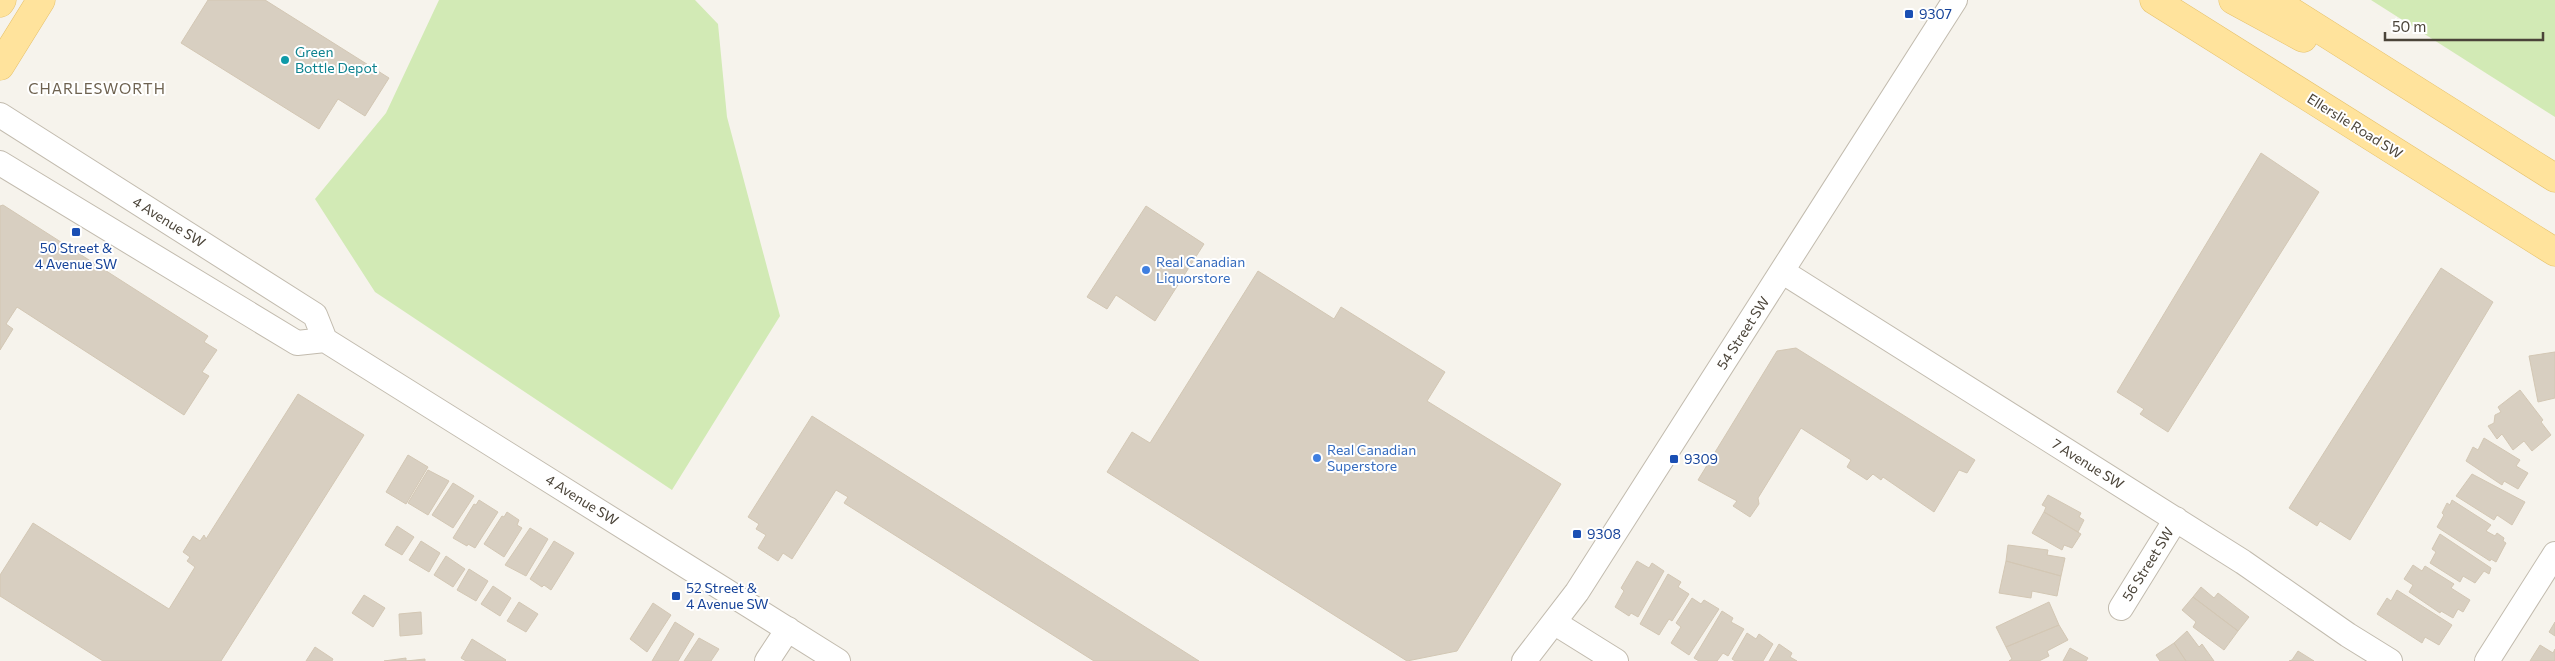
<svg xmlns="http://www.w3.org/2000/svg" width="2555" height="661" viewBox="0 0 2555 661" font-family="Commissioner,sans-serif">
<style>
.green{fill:#d2eab5}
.building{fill:#d8cfc1;stroke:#d3c7b4}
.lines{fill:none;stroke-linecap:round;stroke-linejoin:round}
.minor-casing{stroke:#c2bbae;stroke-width:26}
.major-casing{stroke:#e6c16a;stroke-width:29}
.minor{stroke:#fff;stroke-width:24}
.major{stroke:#ffe39c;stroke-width:28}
.transit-dot{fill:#1a4fb4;stroke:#fff;stroke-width:2}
.culture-dot{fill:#0f9aa8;stroke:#fff;stroke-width:2}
.shop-dot{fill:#3f7fe0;stroke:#fff;stroke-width:2}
.labels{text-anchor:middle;stroke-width:4;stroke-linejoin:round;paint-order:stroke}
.transit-label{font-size:14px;fill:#164399;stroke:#fff;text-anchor:start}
.culture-label{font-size:14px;fill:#0d838f;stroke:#fff;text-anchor:start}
.street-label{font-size:14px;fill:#4b4439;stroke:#fff}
.shop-label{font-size:14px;fill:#366cbe;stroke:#fff;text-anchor:start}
.neighbourhood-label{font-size:15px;letter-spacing:1px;fill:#6e6250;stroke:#fff}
</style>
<rect width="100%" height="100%" fill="#f6f3ec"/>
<path class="green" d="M 439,0 L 695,0 L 718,24 L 727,117 L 780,316 L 672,490 L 375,292 L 315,199 L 386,113 Z
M 2371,0 L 2555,0 L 2555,117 Z"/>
<path class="building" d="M 208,0 L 265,0 L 389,78 L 365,116 L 338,99 L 319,129 L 181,43 Z
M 2261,153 L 2319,192 L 2168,432 L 2140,414 L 2144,409 L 2117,392 Z
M 3,205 L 208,336 L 204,342 L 217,350 L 202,372 L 209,376 L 184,415 L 17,307 L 6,324 L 13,329 L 0,350 L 0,206 Z
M 1146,206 L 1204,244 L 1155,321 L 1116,295 L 1107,309 L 1087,297 Z
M 2441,268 L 2493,302 L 2350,540 L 2320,521 L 2317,526 L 2289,508 Z
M 1258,271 L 1334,319 L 1341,307 L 1445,372 L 1427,401 L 1561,484 L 1457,651 L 1407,661 L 1107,472 L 1132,432 L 1150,443 Z
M 1796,348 L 1975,460 L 1967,473 L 1959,470 L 1934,512 L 1883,477 L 1881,480 L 1873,474 L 1867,480 L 1847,467 L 1851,460 L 1801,428 L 1758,498 L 1759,504 L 1750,517 L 1733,506 L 1737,501 L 1698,480 L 1777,351 Z
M 2555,352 L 2555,398 L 2538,402 L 2529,356 Z
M 2520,390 L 2543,420 L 2541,422 L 2551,435 L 2532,451 L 2524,441 L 2513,450 L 2502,434 L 2497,439 L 2488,426 L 2494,423 L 2495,415 L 2501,412 L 2498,407 Z
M 298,394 L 364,435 L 221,661 L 103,661 L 0,596 L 0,575 L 33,523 L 169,609 L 195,567 L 187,561 L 190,557 L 183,552 L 193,536 L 200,541 L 204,535 L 206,539 Z
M 812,416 L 1199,661 L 1094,661 L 844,503 L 848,497 L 836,490 L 792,559 L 783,553 L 778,561 L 758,548 L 766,535 L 756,529 L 759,524 L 748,517 Z
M 2484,438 L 2520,460 L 2516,466 L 2528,473 L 2518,489 L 2504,481 L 2502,485 L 2466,461 L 2473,447 L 2478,450 Z
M 408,455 L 428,467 L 406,504 L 386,492 Z
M 428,470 L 449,481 L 428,515 L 408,503 Z
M 2472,474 L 2525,502 L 2512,525 L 2497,515 L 2494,520 L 2456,496 Z
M 453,483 L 474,496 L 453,528 L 432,515 Z
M 2048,495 L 2081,513 L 2079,517 L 2084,520 L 2078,532 L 2044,512 L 2046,507 L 2042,505 Z
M 479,500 L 498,512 L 475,548 L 468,544 L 467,546 L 453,538 L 474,504 L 476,505 Z
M 2452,500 L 2491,525 L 2486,531 L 2495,536 L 2497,533 L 2504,538 L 2503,541 L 2506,543 L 2496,562 L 2491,559 L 2490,561 L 2437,527 L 2444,515 L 2442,513 L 2447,503 L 2450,505 Z
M 507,512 L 519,520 L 517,525 L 522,528 L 504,557 L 484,544 L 502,516 L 504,517 Z
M 2044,512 L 2081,534 L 2072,548 L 2064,545 L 2062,550 L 2032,533 Z
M 397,526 L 414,537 L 402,555 L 385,545 Z
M 530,528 L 548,539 L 526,576 L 505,565 Z
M 2440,534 L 2491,568 L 2489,574 L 2484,571 L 2475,583 L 2463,576 L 2460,582 L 2430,563 L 2436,552 L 2432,549 Z
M 421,541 L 440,553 L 429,572 L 409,560 Z
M 554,541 L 574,553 L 551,590 L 544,585 L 542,587 L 530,579 Z
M 2008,545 L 2048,550 L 2047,555 L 2065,558 L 2061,576 L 2006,561 Z
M 446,556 L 465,569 L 453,587 L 434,575 Z
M 1637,561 L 1649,568 L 1652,563 L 1664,571 L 1638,617 L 1631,613 L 1629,616 L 1615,607 L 1624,591 L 1621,588 Z
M 2006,561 L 2061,576 L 2057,596 L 2032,591 L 2031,598 L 1999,593 Z
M 2413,565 L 2422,571 L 2425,566 L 2454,584 L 2451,588 L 2470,600 L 2463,612 L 2458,609 L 2453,618 L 2441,611 L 2440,613 L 2409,592 L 2413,585 L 2404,579 Z
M 469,569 L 488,581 L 476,601 L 457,590 Z
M 1668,574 L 1681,582 L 1678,587 L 1689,594 L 1672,621 L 1669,619 L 1659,635 L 1640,624 Z
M 493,586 L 511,598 L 500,616 L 481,604 Z
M 2201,587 L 2214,598 L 2218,593 L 2249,617 L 2238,631 L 2193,597 Z
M 2397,590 L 2452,625 L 2439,645 L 2425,637 L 2422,643 L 2377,614 L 2387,598 L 2391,601 Z
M 364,595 L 385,608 L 373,627 L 352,613 Z
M 2193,597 L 2238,631 L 2224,650 L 2193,627 L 2196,622 L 2182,610 Z
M 1692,598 L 1701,604 L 1704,600 L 1719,609 L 1689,655 L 1671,643 L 1681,627 L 1676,623 Z
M 519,602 L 538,614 L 526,632 L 507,621 Z
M 2049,602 L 2059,625 L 2006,647 L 1996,627 Z
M 653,603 L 671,615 L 647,652 L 630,639 Z
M 1722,611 L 1733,618 L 1731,622 L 1744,629 L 1728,656 L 1723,653 L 1717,661 L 1699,661 L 1694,658 Z
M 421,612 L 422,634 L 400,636 L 399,614 Z
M 675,622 L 694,634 L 678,661 L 652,661 Z
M 2555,622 L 2555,636 L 2549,632 Z
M 2059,625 L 2068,640 L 2047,651 L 2049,656 L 2039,661 L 2009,661 L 2012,659 L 2006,647 Z
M 2187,631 L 2199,647 L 2202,644 L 2214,661 L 2186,661 L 2174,643 Z
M 1747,633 L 1756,639 L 1759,634 L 1773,644 L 1763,661 L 1735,661 L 1732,659 Z
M 699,638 L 719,649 L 711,661 L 684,661 Z
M 472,639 L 506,660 L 505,661 L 466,661 L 461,658 Z
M 2174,643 L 2186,661 L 2160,661 L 2156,655 Z
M 1779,644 L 1792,653 L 1790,657 L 1797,661 L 1769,661 Z
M 2540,645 L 2553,653 L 2555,649 L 2555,661 L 2530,661 Z
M 315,647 L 333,659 L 332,661 L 306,661 Z
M 2070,648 L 2088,658 L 2086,661 L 2063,661 Z
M 2298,651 L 2314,661 L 2289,661 L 2292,660 Z
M 406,658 L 406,661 L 425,659 L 425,661 L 384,661 Z"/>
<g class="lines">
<defs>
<path id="minor" d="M 0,115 L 315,315 L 325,340 L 838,661
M 0,163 L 297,343 L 325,340
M 1783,272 L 2243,562 L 2348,635 L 2390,661
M 2121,608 L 2176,519
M 1555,623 L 1616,661
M 767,661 L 788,629
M 1524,661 L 1577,592 L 1955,0
M 2487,661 L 2555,554"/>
<path id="major" d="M 2154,0 L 2555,252
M 2233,0 L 2303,38
M 2273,0 L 2555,178
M 0,3 L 2,0
M 0,66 L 41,0"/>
</defs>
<use href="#minor" class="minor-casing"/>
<use href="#major" class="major-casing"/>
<use href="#minor" class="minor"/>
<use href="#major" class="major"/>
</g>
<g class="transit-dot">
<rect x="1904" y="9" width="10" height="10" rx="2.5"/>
<rect x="71" y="227" width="10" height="10" rx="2.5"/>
<rect x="1669" y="454" width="10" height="10" rx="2.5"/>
<rect x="1572" y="529" width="10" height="10" rx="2.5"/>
<rect x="671" y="591" width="10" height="10" rx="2.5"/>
</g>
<circle class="culture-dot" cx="285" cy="60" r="5"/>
<g class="shop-dot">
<circle cx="1146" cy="270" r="5"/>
<circle cx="1317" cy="458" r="5"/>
</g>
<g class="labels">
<g class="transit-label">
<text x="1919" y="19">9307</text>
<text x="76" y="253" text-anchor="middle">50 Street &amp;<tspan x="76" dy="16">4 Avenue SW</tspan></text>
<text x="1684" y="464">9309</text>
<text x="1587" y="539">9308</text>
<text x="686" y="593">52 Street &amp;<tspan x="686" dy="16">4 Avenue SW</tspan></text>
</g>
<g class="culture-label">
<text x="295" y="57">Green<tspan x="295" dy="16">Bottle Depot</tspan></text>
</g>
<g class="street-label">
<text transform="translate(2355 126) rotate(32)" y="5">Ellerslie Road SW</text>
<text transform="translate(169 222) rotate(32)" y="5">4 Avenue SW</text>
<text transform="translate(1743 333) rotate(-57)" y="5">54 Street SW</text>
<text transform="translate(2088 464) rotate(32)" y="5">7 Avenue SW</text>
<text transform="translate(582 500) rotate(32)" y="5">4 Avenue SW</text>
<text transform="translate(2148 564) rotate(-58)" y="5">56 Street SW</text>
</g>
<g class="shop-label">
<text x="1156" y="267">Real Canadian<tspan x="1156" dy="16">Liquorstore</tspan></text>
<text x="1327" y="455">Real Canadian<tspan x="1327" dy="16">Superstore</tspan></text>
</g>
<g class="neighbourhood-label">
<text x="97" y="94">CHARLESWORTH</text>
</g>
</g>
<path d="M2385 32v8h158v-8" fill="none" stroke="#4b4439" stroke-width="2.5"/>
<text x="2392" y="32" font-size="15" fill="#4b4439" stroke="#ffffff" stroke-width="4" paint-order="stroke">50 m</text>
</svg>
